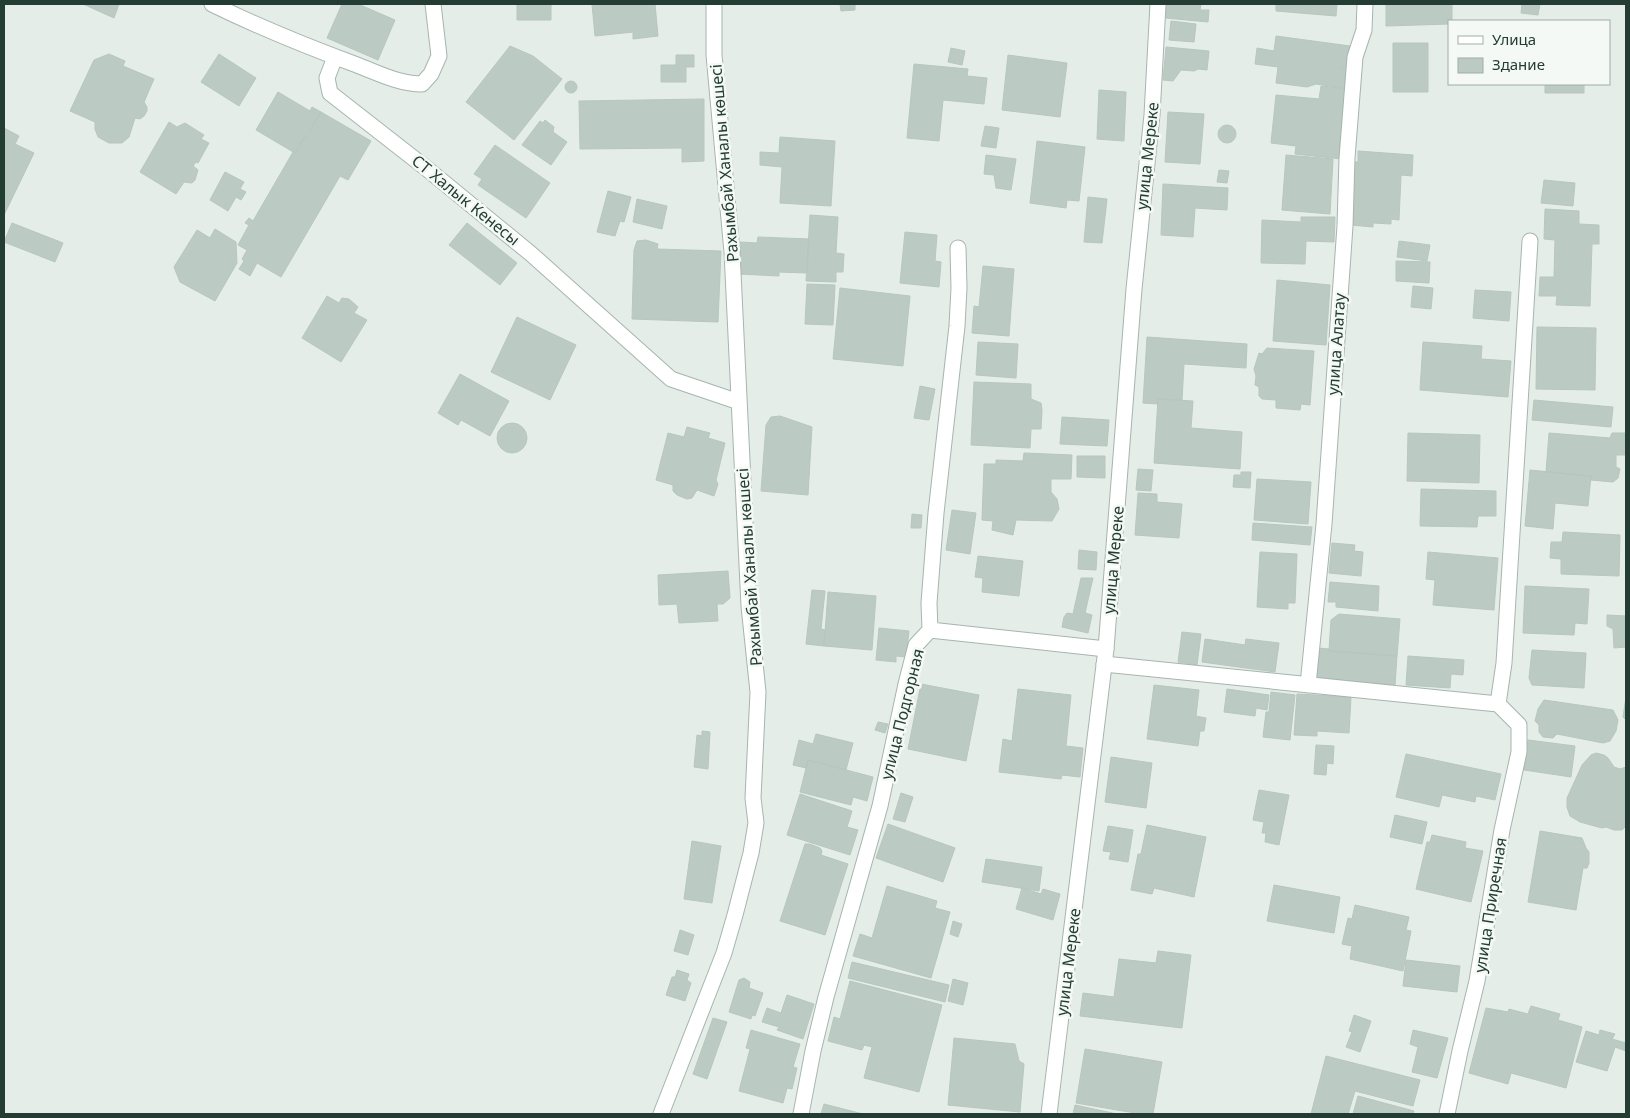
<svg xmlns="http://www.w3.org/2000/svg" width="1630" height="1118" viewBox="0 0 1630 1118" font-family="'Noto Sans',sans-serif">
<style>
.building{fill:#bccac4;stroke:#b7c6be}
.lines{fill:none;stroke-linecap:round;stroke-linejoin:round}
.minor-casing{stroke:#a7b5ae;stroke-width:17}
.tertiary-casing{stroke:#a7b5ae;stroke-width:17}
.minor{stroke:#fff;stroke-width:15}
.tertiary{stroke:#fff;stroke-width:15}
.labels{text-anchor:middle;stroke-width:5;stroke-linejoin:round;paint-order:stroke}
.street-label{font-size:16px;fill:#243d34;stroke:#f4f9f6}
</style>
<rect width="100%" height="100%" fill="#e4ede8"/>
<path class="building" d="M 83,4 L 119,4 L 114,18 Z
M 342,4 L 358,4 L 395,20 L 378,60 L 327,38 Z
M 517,4 L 551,4 L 551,20 L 517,20 Z
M 592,4 L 655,4 L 658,36 L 633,39 L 633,32 L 595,36 Z
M 840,4 L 855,4 L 855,10 L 841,11 Z
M 1167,4 L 1201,4 L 1200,10 L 1209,10 L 1208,22 L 1166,18 Z
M 1276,4 L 1337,4 L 1336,16 L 1276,11 Z
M 1386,4 L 1452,4 L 1452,21 L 1449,21 L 1449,24 L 1386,26 Z
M 1522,4 L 1540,4 L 1538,15 L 1521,13 Z
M 1171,21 L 1196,24 L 1194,42 L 1169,40 Z
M 1276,36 L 1350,46 L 1347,69 L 1339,68 L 1339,69 L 1346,70 L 1344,88 L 1316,84 L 1307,87 L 1276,83 L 1278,67 L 1255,64 L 1257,48 L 1274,51 Z
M 1393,43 L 1428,43 L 1428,92 L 1393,92 Z
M 510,46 L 533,56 L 562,79 L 514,140 L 466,102 Z
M 1166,47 L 1209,51 L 1207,70 L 1198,69 L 1194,71 L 1181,70 L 1173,81 L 1163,80 Z
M 951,48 L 965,51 L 962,65 L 948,62 Z
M 109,54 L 125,61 L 123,66 L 154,79 L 144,102 L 147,107 L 147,111 L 144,116 L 140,119 L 135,118 L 129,137 L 122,143 L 109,143 L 98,137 L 95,129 L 95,122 L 70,111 L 94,60 Z
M 219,54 L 256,78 L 239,106 L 201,82 Z
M 676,55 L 694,55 L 694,67 L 686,67 L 686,82 L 661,82 L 661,65 L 676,65 Z
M 1008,55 L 1067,63 L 1060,117 L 1002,110 Z
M 914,64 L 968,69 L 967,76 L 987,78 L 984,104 L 943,100 L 939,141 L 907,138 Z
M565 87a6 6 0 1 1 12 0a6 6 0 1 1-12 0Z
M 1545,84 L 1584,84 L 1584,93 L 1545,93 Z
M 1321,86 L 1349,89 L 1342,159 L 1295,154 L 1296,146 L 1271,143 L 1276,95 L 1319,99 Z
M 1099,90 L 1126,92 L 1124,141 L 1097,139 Z
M 278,92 L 310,111 L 312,107 L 321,112 L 295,153 L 256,130 Z
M 704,99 L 704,161 L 682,162 L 682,148 L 580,149 L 579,101 Z
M 321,112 L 371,141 L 348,180 L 340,176 L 281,277 L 257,263 L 250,276 L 239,269 L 244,261 L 242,259 L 247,250 L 238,245 L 249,225 L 245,223 L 249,218 L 253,221 L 293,152 L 295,153 L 304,138 L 305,139 Z
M 1168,112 L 1204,114 L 1200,164 L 1165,162 Z
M 545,120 L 554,127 L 553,132 L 567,142 L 551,165 L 522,145 L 540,121 L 543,123 Z
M 169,122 L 177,127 L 185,123 L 204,135 L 201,139 L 209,143 L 198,163 L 196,162 L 193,166 L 198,170 L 195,180 L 192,183 L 184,182 L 176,194 L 140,172 Z
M1218 134a9 9 0 1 1 18 0a9 9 0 1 1-18 0Z
M 985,126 L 999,128 L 996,148 L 981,146 Z
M 4,128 L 19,136 L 15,144 L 34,153 L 4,215 Z
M 780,137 L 835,141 L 831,206 L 780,203 L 782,167 L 760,165 L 760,152 L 779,153 Z
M 1037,141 L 1085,147 L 1079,201 L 1067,200 L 1066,208 L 1030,203 Z
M 495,145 L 550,183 L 526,218 L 478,185 L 482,179 L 474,174 Z
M 1358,151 L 1413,155 L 1412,176 L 1401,175 L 1399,220 L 1391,219 L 1391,224 L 1373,223 L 1373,227 L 1351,225 L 1354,162 L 1358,162 Z
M 986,155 L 1016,159 L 1011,190 L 996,188 L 994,175 L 984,174 Z
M 1286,155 L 1333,159 L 1330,214 L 1282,210 Z
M 1219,170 L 1229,171 L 1227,183 L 1217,182 Z
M 225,172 L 244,182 L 240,189 L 246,192 L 241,200 L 236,197 L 228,211 L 210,200 Z
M 1544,180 L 1575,183 L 1573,206 L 1541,203 Z
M 1163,184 L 1228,188 L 1227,210 L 1195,208 L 1193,237 L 1161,235 Z
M 608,191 L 631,197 L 624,222 L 620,221 L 615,236 L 597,232 Z
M 1088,197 L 1107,199 L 1102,243 L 1084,242 Z
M 637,199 L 667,206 L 662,229 L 633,222 Z
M 1545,209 L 1579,211 L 1579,224 L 1599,225 L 1599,244 L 1592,244 L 1590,306 L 1556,305 L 1557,296 L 1539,296 L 1540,277 L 1554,277 L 1555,240 L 1544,239 Z
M 810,215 L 838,217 L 836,253 L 844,254 L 843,272 L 836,272 L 836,282 L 806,281 Z
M 1301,217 L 1335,217 L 1334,242 L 1306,241 L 1305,264 L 1261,263 L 1262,220 L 1301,222 Z
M 12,223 L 63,243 L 55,262 L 4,242 Z
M 467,223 L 517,263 L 500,285 L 449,245 Z
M 215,229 L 236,242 L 237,263 L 215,301 L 180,282 L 174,267 L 197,230 L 210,238 Z
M 905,232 L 937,235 L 935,261 L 941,262 L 939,287 L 900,283 Z
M 758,237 L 809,239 L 807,273 L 779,272 L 779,276 L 739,274 L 740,242 L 757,243 Z
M 646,240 L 658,244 L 657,249 L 721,251 L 718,322 L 632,319 L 634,250 L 637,241 Z
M 1399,241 L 1430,245 L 1427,261 L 1397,257 Z
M 1396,261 L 1430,262 L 1429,283 L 1396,281 Z
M 983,266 L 1014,269 L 1009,336 L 972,333 L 974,306 L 979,307 Z
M 1277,280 L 1330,285 L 1326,345 L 1273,341 Z
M 807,284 L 835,285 L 833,325 L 805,324 Z
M 1413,286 L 1433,288 L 1431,309 L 1411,307 Z
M 840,288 L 910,296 L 903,366 L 833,359 Z
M 1475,290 L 1511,292 L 1509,321 L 1473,318 Z
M 327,296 L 339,303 L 342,298 L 349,299 L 358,307 L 354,313 L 367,320 L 341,362 L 302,338 Z
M 517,317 L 576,345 L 550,400 L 491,372 Z
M 1537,327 L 1596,328 L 1595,390 L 1536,389 Z
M 1147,337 L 1247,344 L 1246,368 L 1184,364 L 1182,400 L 1158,399 L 1158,404 L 1143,403 Z
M 978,342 L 1018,344 L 1016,378 L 976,375 Z
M 1423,342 L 1482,346 L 1481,359 L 1511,361 L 1508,397 L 1420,390 Z
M 1267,348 L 1314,351 L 1310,405 L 1301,404 L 1300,410 L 1276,408 L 1276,400 L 1262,399 L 1259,396 L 1259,387 L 1255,385 L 1256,376 L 1254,369 L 1259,353 L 1262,354 Z
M 460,374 L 509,401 L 490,436 L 461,420 L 458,425 L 438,413 Z
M 974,382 L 1031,384 L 1031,399 L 1041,403 L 1042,410 L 1041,429 L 1031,429 L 1030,448 L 971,445 Z
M 920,386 L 935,389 L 929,420 L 914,418 Z
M 1158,399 L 1193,401 L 1191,428 L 1242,432 L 1240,469 L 1154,463 Z
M 1534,400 L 1613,407 L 1611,427 L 1532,420 Z
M 780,416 L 812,427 L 808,495 L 761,491 L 766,425 L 771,417 Z
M 1062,417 L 1109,420 L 1107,446 L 1060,444 Z
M497 438a15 15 0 1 1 30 0a15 15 0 1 1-30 0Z
M 687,427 L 710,433 L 708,438 L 725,443 L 716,480 L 718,484 L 714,496 L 697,490 L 692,498 L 687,499 L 677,495 L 673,491 L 673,485 L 656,480 L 668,433 L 684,437 Z
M 1408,433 L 1480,435 L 1479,483 L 1407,481 Z
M 1549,433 L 1610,438 L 1612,433 L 1626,433 L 1626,455 L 1616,455 L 1616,467 L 1620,469 L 1618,478 L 1613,482 L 1591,480 L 1591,476 L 1546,472 Z
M 1024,453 L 1072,455 L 1071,479 L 1051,479 L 1051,492 L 1057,499 L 1059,509 L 1052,521 L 1016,520 L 1013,535 L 992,530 L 993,521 L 982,520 L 984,464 L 996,464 L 996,460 L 1023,461 Z
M 1077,456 L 1105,456 L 1105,478 L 1077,477 Z
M 1138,469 L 1153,470 L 1151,491 L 1136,490 Z
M 1530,470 L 1591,476 L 1588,506 L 1555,503 L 1553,529 L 1525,526 Z
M 1241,472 L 1251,472 L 1250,488 L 1233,487 L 1234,475 L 1241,475 Z
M 1257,479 L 1311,482 L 1308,524 L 1254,520 Z
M 1421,489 L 1496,491 L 1496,516 L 1478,516 L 1477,527 L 1420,526 Z
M 1138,493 L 1157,494 L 1157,502 L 1182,504 L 1179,538 L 1135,535 Z
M 952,510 L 976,513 L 970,554 L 946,550 Z
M 912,514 L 922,515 L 921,528 L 911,528 Z
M 1253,523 L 1312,527 L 1310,545 L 1252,540 Z
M 1563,532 L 1620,535 L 1619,576 L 1561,574 L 1561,559 L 1550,558 L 1551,542 L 1562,542 Z
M 1332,543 L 1355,545 L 1354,551 L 1363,552 L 1361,576 L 1329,573 Z
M 1079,550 L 1097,552 L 1096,570 L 1078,569 Z
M 1260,552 L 1297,554 L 1295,603 L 1288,603 L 1288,609 L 1257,607 Z
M 1428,552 L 1498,558 L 1494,610 L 1433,605 L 1435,580 L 1426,579 Z
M 978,556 L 1023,561 L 1019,596 L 982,592 L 983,578 L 975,577 Z
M 728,571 L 730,598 L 723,604 L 717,604 L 718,621 L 679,623 L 677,604 L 659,605 L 658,575 Z
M 1081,578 L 1093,578 L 1085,613 L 1092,615 L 1088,633 L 1062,627 L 1064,617 L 1067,613 L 1073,614 Z
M 1330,582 L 1379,586 L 1378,611 L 1336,607 L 1336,602 L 1328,602 Z
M 1525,586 L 1589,589 L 1587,624 L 1575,623 L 1574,635 L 1523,633 Z
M 812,590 L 825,591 L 821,629 L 825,630 L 824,646 L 806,644 Z
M 828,592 L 876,596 L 872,650 L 824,646 Z
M 1339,614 L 1400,619 L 1397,656 L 1329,651 L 1331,620 Z
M 1607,615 L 1626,616 L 1626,647 L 1614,648 L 1613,629 L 1607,626 Z
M 879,628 L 909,631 L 906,657 L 896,656 L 896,662 L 876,660 Z
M 1182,632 L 1201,634 L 1197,665 L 1178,662 Z
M 1205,639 L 1245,645 L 1246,639 L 1279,643 L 1275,672 L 1202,662 Z
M 1318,648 L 1329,649 L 1329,651 L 1397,656 L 1395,685 L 1316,678 Z
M 1532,650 L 1586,653 L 1584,688 L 1532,685 L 1529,678 Z
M 1408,656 L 1464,660 L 1463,675 L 1451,674 L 1450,688 L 1406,685 Z
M 921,684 L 979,695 L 966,761 L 908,749 Z
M 1154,685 L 1199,690 L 1196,716 L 1206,718 L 1204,731 L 1200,731 L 1198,746 L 1147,739 Z
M 1018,689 L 1071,695 L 1066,746 L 1083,748 L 1080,777 L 1062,775 L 1061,779 L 999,772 L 1003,739 L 1012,741 Z
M 1227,689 L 1269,695 L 1267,710 L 1256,708 L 1255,716 L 1224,712 Z
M 1271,692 L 1295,695 L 1290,740 L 1263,737 L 1266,712 L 1269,712 Z
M 1297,694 L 1351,697 L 1349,733 L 1317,731 L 1317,736 L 1294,735 Z
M 1626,697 L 1626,720 L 1623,717 Z
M 1544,700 L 1613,710 L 1618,720 L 1616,731 L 1610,741 L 1603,743 L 1557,734 L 1553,738 L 1543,737 L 1539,732 L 1539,725 L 1535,721 L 1538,709 Z
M 878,722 L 888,724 L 885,733 L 875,730 Z
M 702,731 L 710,732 L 708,769 L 694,767 L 697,735 L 702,736 Z
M 816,734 L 853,743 L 846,770 L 808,760 L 806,768 L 793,765 L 799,740 L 813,744 Z
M 1528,740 L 1575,746 L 1571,777 L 1524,770 Z
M 1316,745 L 1334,746 L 1333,764 L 1327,763 L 1326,775 L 1314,774 Z
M 1596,753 L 1604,755 L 1608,758 L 1614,767 L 1620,769 L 1626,767 L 1626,826 L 1622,830 L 1614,830 L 1606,827 L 1602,828 L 1580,822 L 1570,816 L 1567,807 L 1567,798 L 1582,765 L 1591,755 Z
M 1406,754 L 1501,774 L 1495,800 L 1476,796 L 1475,802 L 1442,795 L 1439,807 L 1396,797 Z
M 1111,757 L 1152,763 L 1146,808 L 1105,802 Z
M 808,760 L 873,777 L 867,801 L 853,797 L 851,805 L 800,792 Z
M 1259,790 L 1289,795 L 1279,845 L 1265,842 L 1266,833 L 1262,833 L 1264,822 L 1253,820 Z
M 901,793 L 913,797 L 905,822 L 893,819 Z
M 800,794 L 852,811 L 847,827 L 858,830 L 850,855 L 787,835 Z
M 1395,815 L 1427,822 L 1422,844 L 1390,837 Z
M 888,824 L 955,848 L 943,882 L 876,858 Z
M 1147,825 L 1206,837 L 1194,897 L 1154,888 L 1152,894 L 1131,890 L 1138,854 L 1141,854 Z
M 1108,826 L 1133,830 L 1128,862 L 1109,859 L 1111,852 L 1103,851 Z
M 1540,831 L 1582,838 L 1586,848 L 1589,852 L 1589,863 L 1587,868 L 1583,868 L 1576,910 L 1528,902 Z
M 1432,835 L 1466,842 L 1465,848 L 1483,851 L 1471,902 L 1416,889 L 1427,842 L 1430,842 Z
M 692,841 L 721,846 L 712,903 L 684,899 Z
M 805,844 L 810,844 L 820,848 L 822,851 L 821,855 L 848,864 L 825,935 L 780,921 Z
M 986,859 L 1042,867 L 1039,891 L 982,882 Z
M 1274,885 L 1340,897 L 1334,933 L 1267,921 Z
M 887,886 L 937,901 L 935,908 L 950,912 L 931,978 L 853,956 L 860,934 L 872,938 Z
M 1022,888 L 1041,894 L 1043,889 L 1060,894 L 1053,920 L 1016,909 Z
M 1355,905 L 1409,917 L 1406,930 L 1411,931 L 1403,971 L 1350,959 L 1352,946 L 1342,944 L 1348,918 L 1352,919 Z
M 953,921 L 962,924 L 958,937 L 950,934 Z
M 680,930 L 694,935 L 688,955 L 674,951 Z
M 1158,951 L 1191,955 L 1182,1028 L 1080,1016 L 1083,993 L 1114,997 L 1119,959 L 1156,963 Z
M 1406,960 L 1460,966 L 1457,992 L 1403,986 Z
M 852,962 L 949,985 L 945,1002 L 848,978 Z
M 677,970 L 689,974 L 687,980 L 691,983 L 685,1001 L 666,995 L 672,977 L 675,977 Z
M 744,978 L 750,982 L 749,988 L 763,993 L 755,1016 L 752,1015 L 751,1019 L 729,1012 L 739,980 Z
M 953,979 L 968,983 L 963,1005 L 948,1001 Z
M 850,981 L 942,1005 L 919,1092 L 864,1078 L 872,1047 L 864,1045 L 862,1050 L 828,1041 L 834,1017 L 840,1019 Z
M 787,995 L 814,1004 L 803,1039 L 777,1030 L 779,1027 L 762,1022 L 767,1008 L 781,1013 Z
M 1531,1006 L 1560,1014 L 1558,1020 L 1582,1027 L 1566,1088 L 1511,1073 L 1508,1084 L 1469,1073 L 1486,1008 L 1508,1012 L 1509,1009 L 1528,1014 Z
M 1354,1015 L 1371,1021 L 1360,1052 L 1346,1047 L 1352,1032 L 1349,1031 Z
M 713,1018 L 727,1022 L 707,1079 L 693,1074 Z
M 751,1030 L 800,1044 L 793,1067 L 797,1068 L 792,1089 L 787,1088 L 783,1103 L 739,1091 L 750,1049 L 746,1048 Z
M 1413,1030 L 1448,1038 L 1437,1078 L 1412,1072 L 1418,1047 L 1410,1044 Z
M 1600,1030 L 1615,1034 L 1612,1039 L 1626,1043 L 1626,1051 L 1615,1047 L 1607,1071 L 1576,1062 L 1586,1031 L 1599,1035 Z
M 954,1038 L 1015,1044 L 1019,1061 L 1024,1064 L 1020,1112 L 948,1105 Z
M 1085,1049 L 1162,1062 L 1153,1114 L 1141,1114 L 1076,1103 Z
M 1326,1056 L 1420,1080 L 1413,1106 L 1355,1091 L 1348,1114 L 1340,1112 L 1340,1114 L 1311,1114 Z
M 1358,1096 L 1414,1111 L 1413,1114 L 1353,1114 Z
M 824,1104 L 863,1114 L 821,1114 Z
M 1075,1105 L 1117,1114 L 1073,1114 Z"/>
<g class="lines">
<defs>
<path id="minor" d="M 212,4 C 259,27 308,47 357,65 C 378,73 399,84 422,84 L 431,74 L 439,56 L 433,4
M 335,57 L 327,78 L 330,93 L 426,168 L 530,253 L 671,379 L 739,402
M 930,630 L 1106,649
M 1104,664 L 1498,704
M 1308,685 L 1324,524 L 1345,226 L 1347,158 L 1355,57 L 1364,30 L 1365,4
M 1498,704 L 1504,663 L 1530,241
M 661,1114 L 724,953 L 735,915 L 751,853 L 756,823 L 753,798 L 758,692 L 749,606 L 732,252 L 714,55 L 714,4
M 801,1114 L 813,1051 L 826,997 L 880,806 L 906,684 L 916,645 L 930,630 L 929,603 L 936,513 L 957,326 L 959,288 L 958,248
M 1447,1114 L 1460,1051 L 1477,981 L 1502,830 L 1519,752 L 1519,725 L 1498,704"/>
<path id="tertiary" d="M 1049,1114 L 1106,649 L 1134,289 L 1152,115 L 1158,4"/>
</defs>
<use href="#minor" class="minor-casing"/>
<use href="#tertiary" class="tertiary-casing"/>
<use href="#minor" class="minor"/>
<use href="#tertiary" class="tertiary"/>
</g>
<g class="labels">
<g class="street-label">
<text transform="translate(1147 156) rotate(-84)" y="6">улица Мереке</text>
<text transform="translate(724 163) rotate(-95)" y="6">Рахымбай Ханалы көшесі</text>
<text transform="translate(466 200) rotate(39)" y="6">СТ Халык Кенесы</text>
<text transform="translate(1336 344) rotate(-86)" y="6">улица Алатау</text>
<text transform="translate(1113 560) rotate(-85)" y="6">улица Мереке</text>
<text transform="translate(749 567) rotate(-94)" y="6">Рахымбай Ханалы көшесі</text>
<text transform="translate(902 714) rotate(-76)" y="6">улица Подгорная</text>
<text transform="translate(1490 905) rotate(-81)" y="6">улица Приречная</text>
<text transform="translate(1068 962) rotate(-83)" y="6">улица Мереке</text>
</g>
</g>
<rect width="1630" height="1118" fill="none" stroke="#243d34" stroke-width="10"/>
<rect x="1448" y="20" width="162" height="65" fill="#f4f9f6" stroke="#a1aea8"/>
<rect x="1458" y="36" width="25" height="8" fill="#ffffff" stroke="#a1aea8"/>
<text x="1492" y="45" font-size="15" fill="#243d34">Улица</text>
<rect x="1458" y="58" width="25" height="15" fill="#bccac4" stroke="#a1aea8"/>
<text x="1492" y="70" font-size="15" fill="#243d34">Здание</text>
</svg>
